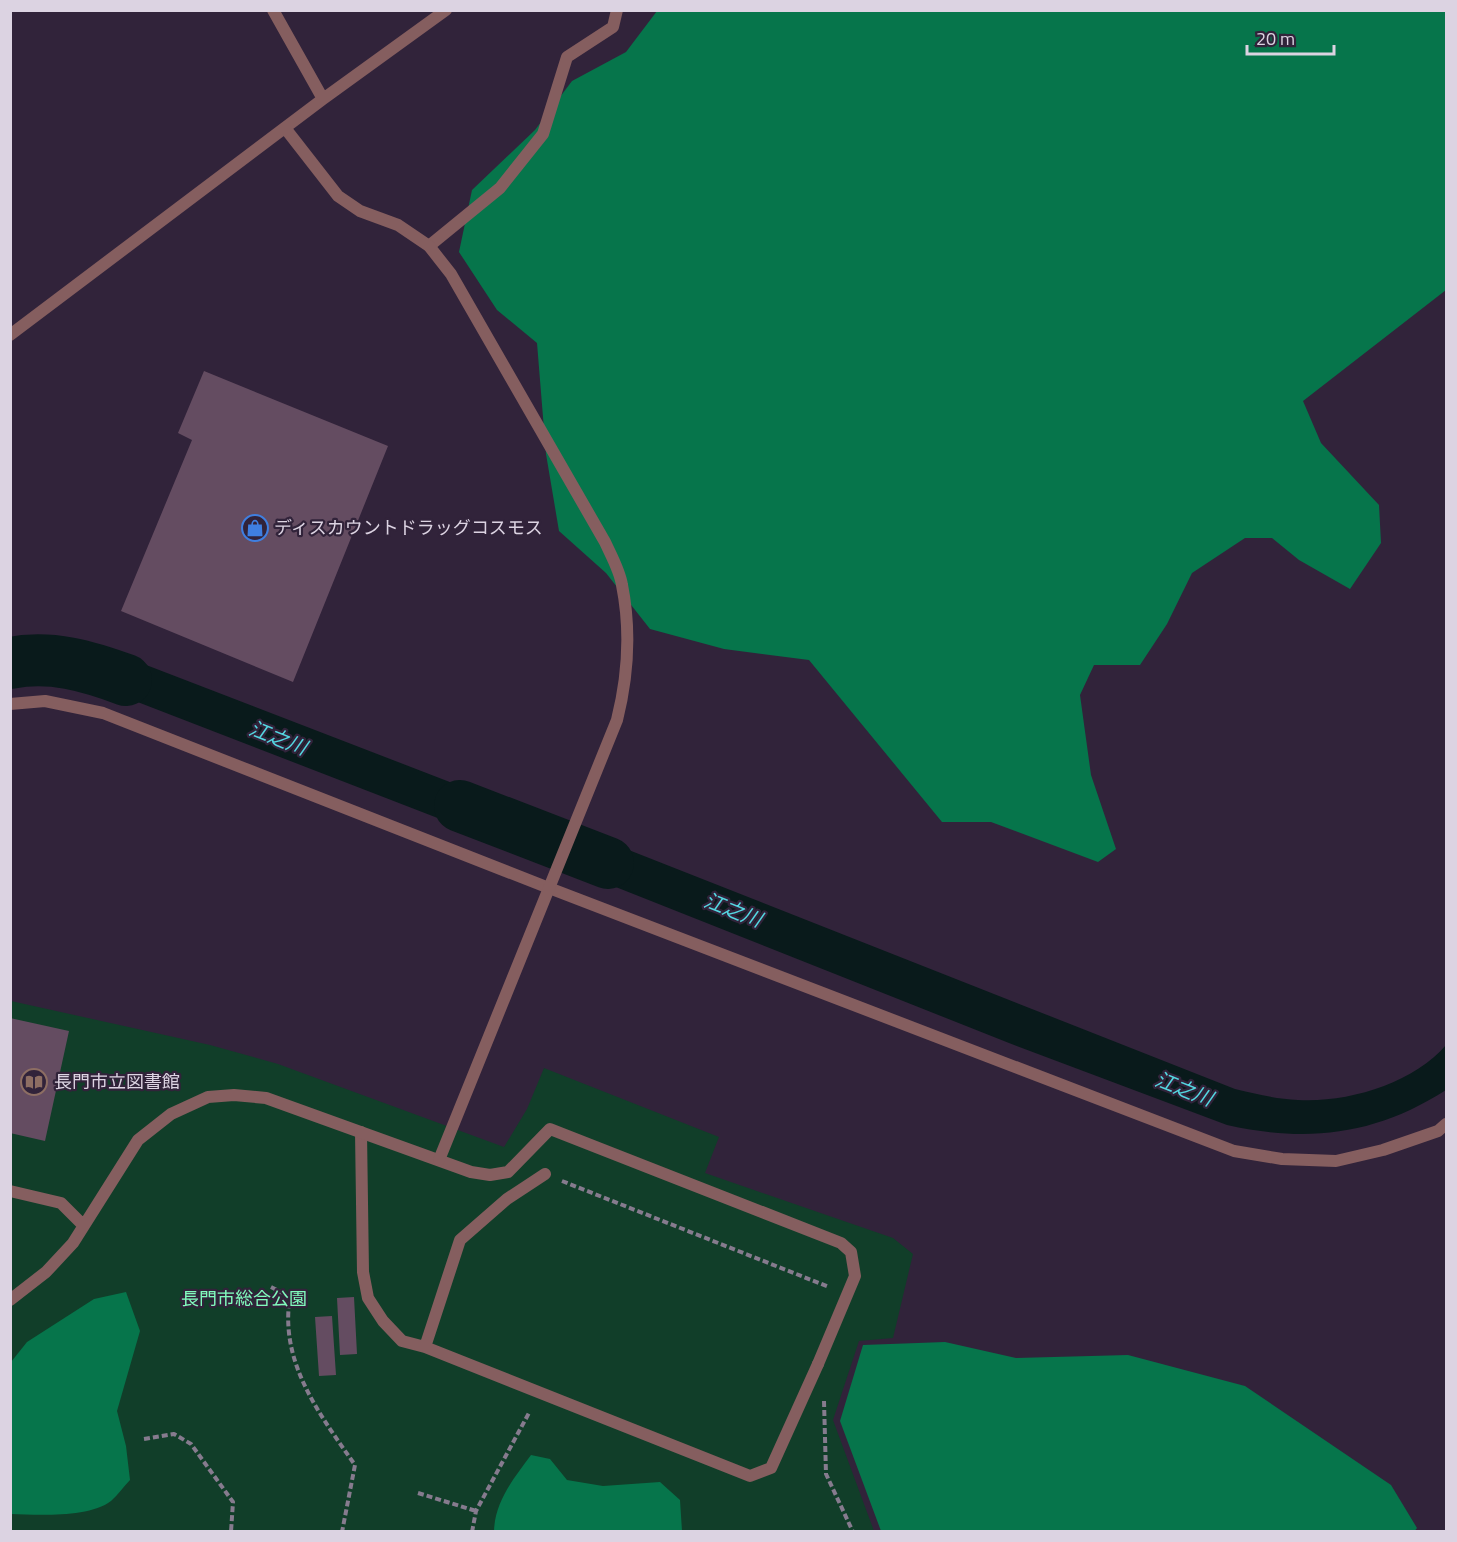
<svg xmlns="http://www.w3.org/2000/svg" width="1457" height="1542" viewBox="0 0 1457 1542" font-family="'Titillium Web','Noto Sans JP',sans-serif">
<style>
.green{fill:#113e29}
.forest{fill:#06754b}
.water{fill:#091a1b}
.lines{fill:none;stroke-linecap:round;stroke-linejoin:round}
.river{stroke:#091a1b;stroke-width:52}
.building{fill:#644c61}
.path{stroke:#867b8e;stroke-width:4;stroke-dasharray:6 3;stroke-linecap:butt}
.service{stroke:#855e5f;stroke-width:12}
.minor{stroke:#855e5f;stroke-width:12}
.tertiary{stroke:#855e5f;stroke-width:12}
.labels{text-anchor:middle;stroke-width:4.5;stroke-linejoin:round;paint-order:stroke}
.poi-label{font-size:18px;fill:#dcd3e2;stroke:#31233a;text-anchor:start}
.park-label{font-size:18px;fill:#81fbbd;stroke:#31233a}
.water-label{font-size:20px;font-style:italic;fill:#54d6e0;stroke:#31233a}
</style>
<rect width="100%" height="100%" fill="#31233a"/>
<path class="green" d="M 11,1001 L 210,1045 L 278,1064 L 504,1147 L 527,1109 L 544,1068 L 719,1137 L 705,1173 L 893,1238 L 913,1254 L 893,1338 L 859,1341 L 833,1420 L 874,1531 L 11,1531 Z"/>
<path class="forest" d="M 657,11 L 1446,11 L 1446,290 L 1303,401 L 1321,443 L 1379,505 L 1381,543 L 1350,589 L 1299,560 L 1272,538 L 1245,538 L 1192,573 L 1167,624 L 1140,665 L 1094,665 L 1080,695 L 1091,775 L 1116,849 L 1098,862 L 991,822 L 942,822 L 809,660 L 724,649 L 650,629 L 606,573 L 559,531 L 546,454 L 537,343 L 497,310 L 459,252 L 472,190 L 535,130 L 572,81 L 626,52 Z
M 126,1292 L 140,1331 L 117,1411 L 126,1446 L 130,1480 C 124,1486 118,1495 111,1501 C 89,1518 37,1515 11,1514 L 11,1362 L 27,1342 L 94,1299 Z
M 945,1342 L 1016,1358 L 1128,1355 L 1245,1386 L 1391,1485 L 1417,1528 L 1414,1532 L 881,1531 L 840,1421 L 863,1345 Z
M 531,1455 L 550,1459 L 567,1480 L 603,1486 L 660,1482 L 680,1500 L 682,1531 L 494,1531 C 495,1501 514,1478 531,1455 Z"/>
<path class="water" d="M 40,642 L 36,681 L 11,681 L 11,644 Z
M 58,644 L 87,646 L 115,653 L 533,814 L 518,849 L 135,701 L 96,688 L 56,682 Z
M 550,819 L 1235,1089 C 1256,1094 1276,1099 1298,1100 C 1348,1103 1414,1083 1446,1045 L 1446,1090 C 1376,1135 1308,1143 1227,1125 L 1009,1043 L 535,855 Z"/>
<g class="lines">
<path class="river" d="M 10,663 C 51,655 88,666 126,680
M 460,806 L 608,863"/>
</g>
<path class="building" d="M 204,371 L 388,446 L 293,682 L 121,611 L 192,440 L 178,433 Z
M 10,1018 L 69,1031 L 45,1141 L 10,1133 Z
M 354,1297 L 357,1354 L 340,1355 L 337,1298 Z
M 332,1316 L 336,1375 L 319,1376 L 315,1317 Z"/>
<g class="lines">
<path class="path" d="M 562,1181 L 829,1287
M 271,1287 L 290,1297 C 279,1362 320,1415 355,1465 L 342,1532
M 824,1401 L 826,1474 L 853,1532
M 144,1439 L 174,1434 L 191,1444 L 233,1502 L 231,1532
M 418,1493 L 476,1511
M 472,1532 L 476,1511 L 530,1411"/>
<path class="service" d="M 361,1132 L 363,1272 L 368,1298 L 383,1321 L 402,1341 L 425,1347 L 750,1476 L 771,1468 L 818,1364
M 425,1347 L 460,1240 L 507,1199 L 545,1174"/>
<path class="minor" d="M 429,246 L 500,188 L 543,134 L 567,57 L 613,27 L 617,10
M 10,704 L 45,701 L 103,713 L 549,888 L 1234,1151 L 1282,1159 L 1336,1161 L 1383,1150 L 1438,1131 L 1446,1124
M 10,1191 L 61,1203 L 83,1225
M 10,1300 L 46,1272 L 73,1243 L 138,1140 L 171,1114 L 208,1097 L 234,1095 L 266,1098 L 471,1172 L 490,1175 L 508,1172 L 550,1129 L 841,1243 L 851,1252 L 855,1276 L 818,1364"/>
<path class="tertiary" d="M 273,10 L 323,99
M 285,128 L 338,196 L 360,211 L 398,225 L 429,246 L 451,274 L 605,542 C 611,555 620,571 622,585 C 631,630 628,676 617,720 L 439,1160
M 10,335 L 323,99 L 446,10"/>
</g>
<defs>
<symbol id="shop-ring" viewBox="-11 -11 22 22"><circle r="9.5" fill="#31233a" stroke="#3f7fe0" stroke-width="1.5"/><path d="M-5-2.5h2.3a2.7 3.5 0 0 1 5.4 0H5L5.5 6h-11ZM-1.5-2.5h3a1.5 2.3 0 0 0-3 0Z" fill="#3f7fe0"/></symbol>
<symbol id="library-ring" viewBox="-11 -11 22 22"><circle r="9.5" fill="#31233a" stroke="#8d6e63" stroke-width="1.5"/><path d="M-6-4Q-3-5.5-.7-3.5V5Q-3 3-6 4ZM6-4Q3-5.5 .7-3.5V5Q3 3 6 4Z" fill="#8d6e63"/></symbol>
</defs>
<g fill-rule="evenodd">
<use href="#shop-ring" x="240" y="513" width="30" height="30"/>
<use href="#library-ring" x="19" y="1067" width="30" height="30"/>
</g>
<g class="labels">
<g class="poi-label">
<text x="274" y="534">ディスカウントドラッグコスモス</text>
<text x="54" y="1088">長門市立図書館</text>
</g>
<g class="park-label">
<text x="244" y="1305">長門市総合公園</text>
</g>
<g class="water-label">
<text transform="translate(278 738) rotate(21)" y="7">江之川</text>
<text transform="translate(733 910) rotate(21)" y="7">江之川</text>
<text transform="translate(1184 1089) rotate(21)" y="7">江之川</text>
</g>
</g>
<rect width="1457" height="1542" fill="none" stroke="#dcd3e2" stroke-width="24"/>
<path d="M1247 45v9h87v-9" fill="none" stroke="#dcd3e2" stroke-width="3"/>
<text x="1256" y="45" font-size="18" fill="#dcd3e2" stroke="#31233a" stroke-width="4.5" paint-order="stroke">20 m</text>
</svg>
